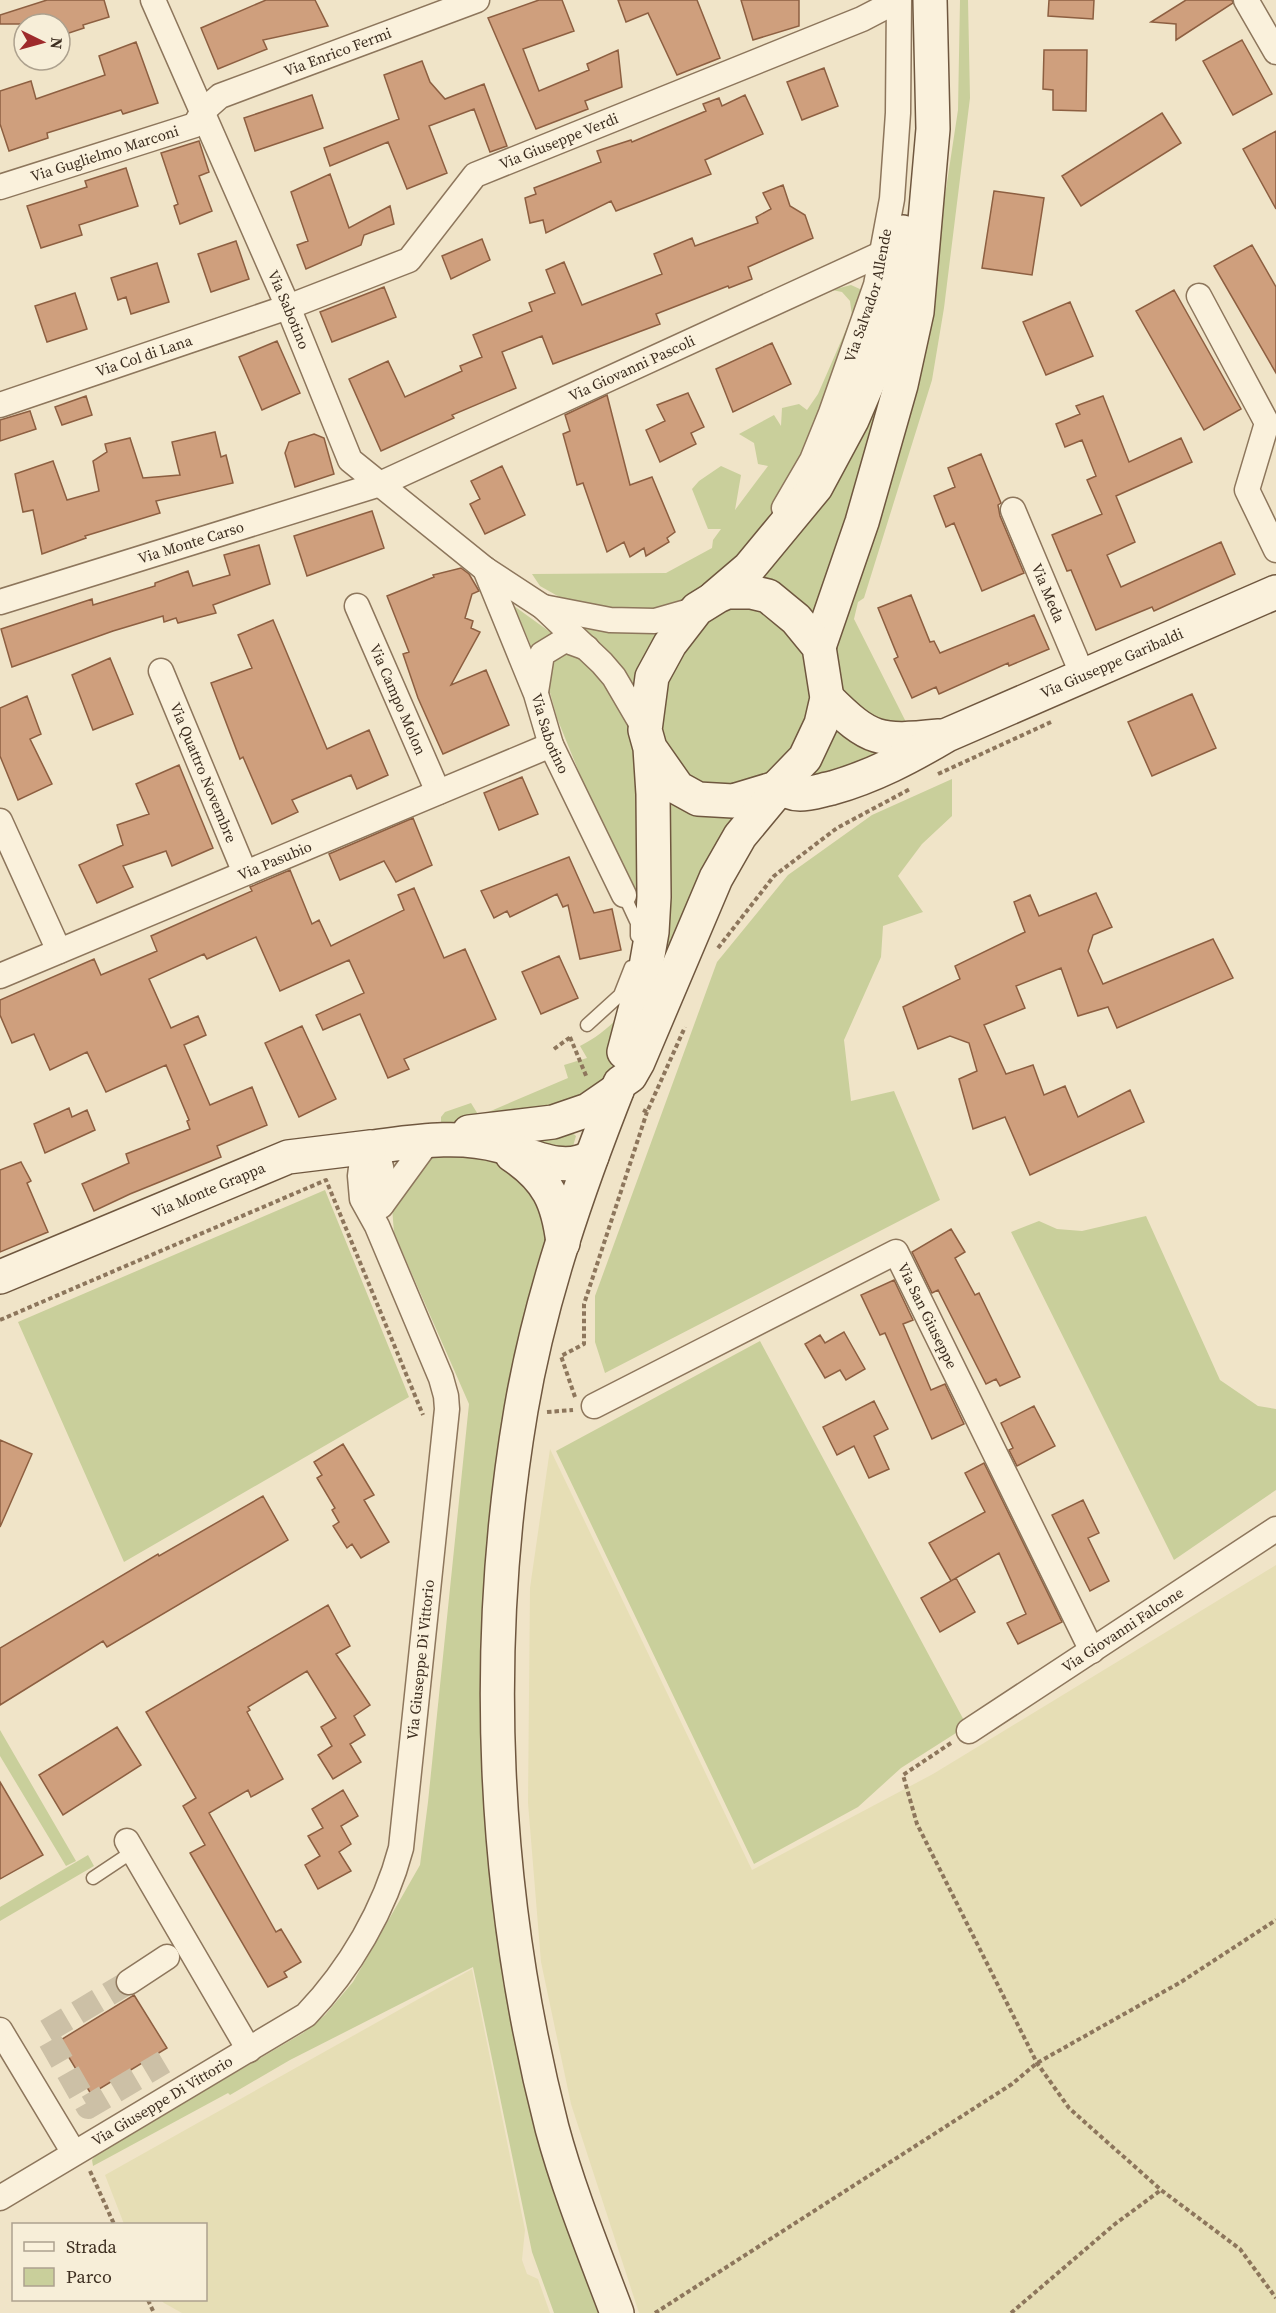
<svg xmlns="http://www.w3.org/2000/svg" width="1276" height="2313" viewBox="0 0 1276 2313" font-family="'Source Serif 4',serif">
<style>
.farmland{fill:#e6deb5}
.green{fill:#c9cf9b}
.building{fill:#cf9f7d;stroke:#8d5f41;stroke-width:1.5}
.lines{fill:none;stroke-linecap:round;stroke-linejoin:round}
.street-tunnel{stroke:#ccc0a6;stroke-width:24;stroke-dasharray:24 12;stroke-linecap:butt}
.lane-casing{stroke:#8d765c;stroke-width:15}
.street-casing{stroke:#8d765c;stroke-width:27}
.secondary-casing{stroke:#6f573f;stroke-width:36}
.path{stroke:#8d765c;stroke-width:4;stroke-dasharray:4.5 3;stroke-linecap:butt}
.lane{stroke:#faf1dc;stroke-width:12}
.street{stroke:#faf1dc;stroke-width:24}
.secondary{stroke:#faf1dc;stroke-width:33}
.labels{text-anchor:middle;stroke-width:5;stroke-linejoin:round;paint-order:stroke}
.street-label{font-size:15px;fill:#3d2e20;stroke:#f7eed8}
</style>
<rect width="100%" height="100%" fill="#f0e4c8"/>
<path class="farmland" d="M 550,1449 L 752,1870 L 933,1774 L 1276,1565 L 1276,2313 L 639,2313 L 571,2104 L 541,1962 L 528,1803 L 530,1588 Z
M 472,1969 L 525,2230 L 522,2260 L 527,2274 L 538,2279 L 550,2313 L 182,2313 L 164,2303 L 161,2300 L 206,2300 L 206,2224 L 124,2224 L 105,2175 Z"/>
<path class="green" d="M 960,0 L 968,0 L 970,98 L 944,308 L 932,380 L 864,598 L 858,602 L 854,619 L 907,724 L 891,728 L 843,697 L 834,653 L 934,268 L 958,110 Z
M 851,285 L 862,290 L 866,300 L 800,463 L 765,523 L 722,578 L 673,607 L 648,612 L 621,611 L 563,599 L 540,586 L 532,574 L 666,573 L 712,548 L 713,540 L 721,529 L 708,529 L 692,489 L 699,481 L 721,466 L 741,475 L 735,510 L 768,466 L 758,464 L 754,443 L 739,434 L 774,415 L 781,426 L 782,408 L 799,404 L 807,410 L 818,394 L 852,316 L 850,301 L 842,292 L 832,290 Z
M 877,403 L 882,407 L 816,616 C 800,596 780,583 757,574 Z
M 725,604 L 765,609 L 801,646 L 810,666 L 812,689 L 810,711 L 790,756 L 758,781 L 710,788 L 676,769 L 658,728 L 672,654 Z
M 514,606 L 557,637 L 535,655 Z
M 564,622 L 666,626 L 637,698 Z
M 564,654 C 587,656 600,672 612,691 C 652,754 652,853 645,926 C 642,958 633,989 625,1020 C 618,1046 613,1084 589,1101 C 561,1120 483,1123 447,1127 L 441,1123 L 441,1117 L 445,1112 L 471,1103 L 479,1116 L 568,1078 L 564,1065 L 587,1058 L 580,1046 C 598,1037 619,1021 628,1002 C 638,984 643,938 638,918 L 557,718 L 546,678 L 548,669 L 553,660 Z
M 836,722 L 885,752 L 797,786 C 816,767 830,749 836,722 Z
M 952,779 L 952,816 L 922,844 L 898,876 L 923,912 L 883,926 L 881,957 L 844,1040 L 851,1101 L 894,1091 L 940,1200 L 605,1373 L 595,1342 L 595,1296 L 717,962 L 788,875 L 872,815 Z
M 661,789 L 752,809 L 665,975 L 661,924 Z
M 568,1129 L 576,1136 L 571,1153 L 525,1141 Z
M 431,1152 L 504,1158 L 553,1216 L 485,1624 L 566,2226 L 598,2313 L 554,2313 L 532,2252 L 473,1967 L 290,2060 L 230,2095 L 228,2093 L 93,2166 L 92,2160 L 97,2154 L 303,2033 L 325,2015 L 353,1982 L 420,1865 L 428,1802 L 469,1404 L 394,1233 L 392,1207 Z
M 325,1190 L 409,1397 L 124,1562 L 18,1322 Z
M 1146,1216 L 1220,1380 L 1258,1406 L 1276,1409 L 1276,1490 L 1174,1560 L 1011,1232 L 1039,1221 L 1057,1229 L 1082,1231 Z
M 760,1341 L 967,1726 L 901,1768 L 858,1807 L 754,1864 L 556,1451 Z
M 0,1730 L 76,1861 L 66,1866 L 0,1756 Z
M 88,1855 L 94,1866 L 0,1921 L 0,1907 Z"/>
<path class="building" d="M 47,0 L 104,0 L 109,17 L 83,25 L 84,28 L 60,36 L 60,24 L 0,24 L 0,15 Z
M 266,0 L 315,0 L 328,26 L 263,40 L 267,49 L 218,69 L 201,28 Z
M 539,0 L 562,0 L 574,31 L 523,49 L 539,91 L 589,70 L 587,64 L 618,50 L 622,87 L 585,101 L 588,109 L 536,129 L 488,18 Z
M 618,0 L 697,0 L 720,58 L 677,75 L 648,13 L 626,22 Z
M 741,0 L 799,0 L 799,26 L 753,40 Z
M 1049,0 L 1094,0 L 1093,19 L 1048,16 Z
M 1186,0 L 1232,0 L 1233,3 L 1176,40 L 1176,24 L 1151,22 Z
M 1242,40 L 1272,94 L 1233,115 L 1203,61 Z
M 136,42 L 158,103 L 123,114 L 121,110 L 47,133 L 48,138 L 9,151 L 0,124 L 0,91 L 31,81 L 36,99 L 105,75 L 99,56 Z
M 1044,50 L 1087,50 L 1086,111 L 1053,110 L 1053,90 L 1043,89 Z
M 422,61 L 430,82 L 445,99 L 484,84 L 507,146 L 490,152 L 474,109 L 429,126 L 447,173 L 407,189 L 388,142 L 330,166 L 324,148 L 399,119 L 384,75 Z
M 824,68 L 838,106 L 802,120 L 787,82 Z
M 312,95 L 323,128 L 255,151 L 244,118 Z
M 745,95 L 763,134 L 705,160 L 711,174 L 616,211 L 611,201 L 546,233 L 543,220 L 530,223 L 525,198 L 536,194 L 534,188 L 601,162 L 597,151 L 631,140 L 632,142 L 706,111 L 703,104 L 719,98 L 722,106 Z
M 1162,113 L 1181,143 L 1081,206 L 1062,176 Z
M 1276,131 L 1276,209 L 1243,149 Z
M 199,141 L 209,172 L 199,176 L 212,211 L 180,224 L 174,206 L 178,204 L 161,153 Z
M 126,168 L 138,206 L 79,225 L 82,235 L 41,248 L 27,206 L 87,187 L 85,181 Z
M 330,174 L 349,228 L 390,206 L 394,224 L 364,235 L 361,245 L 306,269 L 297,245 L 308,241 L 291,192 Z
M 783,185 L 790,206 L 805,215 L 813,238 L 748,267 L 752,279 L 729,288 L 728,286 L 656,314 L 660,324 L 553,364 L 542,336 L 502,352 L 516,388 L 452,415 L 454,418 L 381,451 L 349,379 L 388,361 L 405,397 L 462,371 L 460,366 L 482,357 L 473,335 L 532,311 L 529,303 L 555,293 L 546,270 L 564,262 L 582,305 L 662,274 L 654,254 L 692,238 L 695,246 L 758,223 L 756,217 L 771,209 L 763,193 Z
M 994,191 L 1044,198 L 1032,275 L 982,268 Z
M 482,239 L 490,260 L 451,279 L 442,256 Z
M 236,241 L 249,279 L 211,292 L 198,254 Z
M 1252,245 L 1276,287 L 1276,373 L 1214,266 Z
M 157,263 L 169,302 L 131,314 L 126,297 L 118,300 L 111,278 Z
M 384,287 L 396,317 L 332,342 L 320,312 Z
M 1174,290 L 1241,409 L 1204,430 L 1136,311 Z
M 75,293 L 87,329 L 47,342 L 35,306 Z
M 1070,302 L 1093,356 L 1046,375 L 1023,322 Z
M 277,341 L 300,393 L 262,410 L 239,357 Z
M 772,343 L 791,384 L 733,412 L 716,369 Z
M 688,393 L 704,427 L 691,433 L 696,444 L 660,462 L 646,430 L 665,421 L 657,405 Z
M 607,395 L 630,485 L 652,477 L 675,532 L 667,538 L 669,542 L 646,556 L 644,548 L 630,557 L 624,542 L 607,552 L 583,483 L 577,485 L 563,434 L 570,431 L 565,415 Z
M 86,396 L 92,415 L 62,425 L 55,407 Z
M 1103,396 L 1129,462 L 1181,438 L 1192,462 L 1116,496 L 1135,542 L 1107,555 L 1121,587 L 1221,542 L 1235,574 L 1154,611 L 1152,607 L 1096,630 L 1071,570 L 1067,571 L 1052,535 L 1102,514 L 1087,480 L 1096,476 L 1082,440 L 1065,447 L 1056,424 L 1080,414 L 1076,406 Z
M 30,411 L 36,429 L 0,441 L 0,420 Z
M 215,432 L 221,457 L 226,455 L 233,483 L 156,501 L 160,513 L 85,536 L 86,538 L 42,554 L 33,510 L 23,512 L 15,474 L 53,461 L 67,500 L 99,491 L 93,461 L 107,452 L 105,444 L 130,438 L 143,478 L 180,475 L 172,442 Z
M 314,434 L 324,438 L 334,474 L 295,487 L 285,453 L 289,442 Z
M 981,454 L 1001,503 L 998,505 L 1000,516 L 1024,573 L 982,591 L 954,523 L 946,527 L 934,496 L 955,487 L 948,468 Z
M 502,466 L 525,515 L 485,534 L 470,504 L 480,499 L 471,481 Z
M 372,511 L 384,548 L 307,576 L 294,536 Z
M 259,545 L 270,584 L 213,605 L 216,613 L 178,623 L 176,618 L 164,622 L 163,616 L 113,631 L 12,667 L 1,629 L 92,599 L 93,605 L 155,586 L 155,583 L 188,571 L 193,586 L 230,575 L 224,555 Z
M 461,568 L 469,574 L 479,591 L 472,594 L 465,618 L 473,621 L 471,628 L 480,632 L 451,685 L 486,670 L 509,725 L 443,754 L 418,698 L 403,654 L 409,652 L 387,596 L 434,577 L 433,575 Z
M 911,595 L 930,642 L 934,641 L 940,653 L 1034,615 L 1049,649 L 1009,666 L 1008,663 L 939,694 L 936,687 L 912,698 L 894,659 L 898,657 L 878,608 Z
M 273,620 L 327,749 L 369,730 L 388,775 L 357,789 L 351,775 L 292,800 L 298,812 L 272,824 L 243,757 L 240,759 L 211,683 L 252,668 L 238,635 Z
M 110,658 L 133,714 L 93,730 L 72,675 Z
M 1192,694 L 1216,748 L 1152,776 L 1128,722 Z
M 27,696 L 41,734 L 30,739 L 52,784 L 18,800 L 0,756 L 0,708 Z
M 179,765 L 213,848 L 172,866 L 166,851 L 123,866 L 133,887 L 97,903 L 79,865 L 123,845 L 117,825 L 149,814 L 136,784 Z
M 522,777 L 538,814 L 499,830 L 484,793 Z
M 413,818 L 432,865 L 396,882 L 384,861 L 340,880 L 329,854 Z
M 569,857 L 594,913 L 612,909 L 621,950 L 580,959 L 568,905 L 563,907 L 557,894 L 510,917 L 507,911 L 494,918 L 481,891 Z
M 290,870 L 312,924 L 319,920 L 331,946 L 404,910 L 398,895 L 414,888 L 444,958 L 465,949 L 496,1019 L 404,1059 L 409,1069 L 388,1078 L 360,1014 L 323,1030 L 316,1015 L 364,993 L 349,960 L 280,991 L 256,937 L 207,959 L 204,954 L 149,979 L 171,1028 L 198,1016 L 206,1035 L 184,1045 L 210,1105 L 252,1087 L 267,1125 L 217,1146 L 221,1157 L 130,1194 L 94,1211 L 82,1184 L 129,1163 L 126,1154 L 190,1129 L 187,1121 L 189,1120 L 166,1065 L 106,1092 L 87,1052 L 50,1070 L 34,1034 L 12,1043 L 0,1015 L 0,1000 L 94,959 L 101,975 L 157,951 L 151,936 L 252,891 L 250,887 Z
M 1096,893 L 1112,927 L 1093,935 L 1088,951 L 1103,984 L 1213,939 L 1233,978 L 1117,1028 L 1108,1007 L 1078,1016 L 1061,968 L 1016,986 L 1025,1008 L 984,1025 L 1006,1074 L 1033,1065 L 1044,1095 L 1065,1086 L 1078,1117 L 1130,1090 L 1144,1122 L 1030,1175 L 1005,1117 L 973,1129 L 959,1079 L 977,1071 L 969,1043 L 950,1036 L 918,1049 L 903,1007 L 960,979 L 955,966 L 1025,932 L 1014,902 L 1030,895 L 1039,916 Z
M 559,956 L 578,998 L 541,1014 L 522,972 Z
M 302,1026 L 336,1099 L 299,1117 L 265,1043 Z
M 69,1108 L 72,1117 L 87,1110 L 95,1130 L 45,1153 L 34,1124 Z
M 21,1162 L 31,1181 L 27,1183 L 48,1232 L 0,1252 L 0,1170 Z
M 951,1229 L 965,1252 L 955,1258 L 975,1295 L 979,1293 L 1020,1377 L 1000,1386 L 996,1379 L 986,1384 L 938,1290 L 932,1293 L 912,1252 Z
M 894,1280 L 913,1320 L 903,1324 L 931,1390 L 945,1384 L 964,1424 L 932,1439 L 885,1333 L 880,1335 L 861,1295 Z
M 844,1332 L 865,1369 L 846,1380 L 840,1370 L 825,1378 L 805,1344 L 820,1335 L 825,1343 Z
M 874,1401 L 888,1429 L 874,1436 L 889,1469 L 869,1478 L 854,1446 L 837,1455 L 823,1427 Z
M 1034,1406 L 1055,1446 L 1017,1466 L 1009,1450 L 1013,1448 L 1001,1423 Z
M 0,1440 L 32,1454 L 0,1527 Z
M 343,1444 L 374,1495 L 364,1500 L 389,1542 L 361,1558 L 352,1544 L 347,1548 L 333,1526 L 339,1522 L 332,1510 L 335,1508 L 317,1478 L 322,1475 L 314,1462 Z
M 984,1463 L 1062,1622 L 1018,1644 L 1007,1623 L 1026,1614 L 999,1553 L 951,1581 L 929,1543 L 985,1512 L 965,1473 Z
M 263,1496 L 288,1540 L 107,1647 L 103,1641 L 0,1705 L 0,1648 L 158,1554 L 159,1556 Z
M 1083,1500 L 1099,1533 L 1088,1538 L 1109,1581 L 1090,1591 L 1052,1515 Z
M 956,1578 L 975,1612 L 940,1632 L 921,1598 Z
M 328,1605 L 350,1646 L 336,1654 L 370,1705 L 354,1716 L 365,1735 L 350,1744 L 361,1762 L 333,1779 L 318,1755 L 332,1746 L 321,1727 L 336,1718 L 307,1671 L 248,1707 L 250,1710 L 247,1712 L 283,1779 L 251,1797 L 248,1790 L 209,1813 L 276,1932 L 281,1929 L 301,1962 L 284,1972 L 287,1977 L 268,1987 L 190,1853 L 205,1845 L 183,1806 L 196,1798 L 146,1712 Z
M 117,1727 L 141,1765 L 63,1815 L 39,1775 Z
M 0,1782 L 43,1855 L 0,1879 Z
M 343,1790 L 358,1816 L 341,1826 L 351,1844 L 339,1852 L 351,1871 L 318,1889 L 305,1865 L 320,1856 L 308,1836 L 323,1828 L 312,1809 Z
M 134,1995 L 167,2048 L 91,2094 L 59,2041 Z"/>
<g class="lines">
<path class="street-tunnel" d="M 129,1982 L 45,2032 L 88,2107 L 164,2062"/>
<defs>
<path id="lane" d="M 624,895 L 637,923 L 637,936
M 587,1025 L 620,995 L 631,967
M 93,1878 L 132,1852"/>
<g id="street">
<path id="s1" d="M 153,0 L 288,307 L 350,460 L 485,569 L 543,607 L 602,663 L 614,677 L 645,730"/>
<path d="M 1246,0 L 1276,52"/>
<path id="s2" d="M 0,187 L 195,125 L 203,111 L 220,96 L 477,0"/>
<path d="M 1199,296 L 1267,423 L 1247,490 L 1276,550"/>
<path id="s3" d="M 0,405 L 288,307 L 409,260 L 475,175 L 862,19 L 885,7 L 893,0"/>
<path id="s4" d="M 784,508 L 812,460 L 831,413 L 876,285 L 892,199 L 898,113 L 899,0"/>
<path id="s5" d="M 1013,510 L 1083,676"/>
<path id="s6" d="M 485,569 L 536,694 L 551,745 L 624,895"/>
<path id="s7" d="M 0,602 L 380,484 L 883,253"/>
<path id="s8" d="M 357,606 L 438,792"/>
<path d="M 543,607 L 610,620 L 655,621 L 697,609"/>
<path id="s9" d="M 161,671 L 245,873"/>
<path d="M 536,692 L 542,654 L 565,640 L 587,648"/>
<path d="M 0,821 L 59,951"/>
<path id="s10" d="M 0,976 L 551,745"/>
<path d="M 381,1206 L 429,1140"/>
<path id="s11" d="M 594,1406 L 896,1252 L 1092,1651"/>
<path id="s12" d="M 969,1731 L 1276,1529"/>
<path d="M 127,1841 L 249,2050"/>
<path d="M 129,1982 L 167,1957"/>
<path d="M 0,2030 L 74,2153"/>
<path id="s13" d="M 0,2198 L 306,2015 C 350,1969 385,1909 401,1848 L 447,1409 L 446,1396 L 441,1378 L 377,1226 L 362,1199 L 360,1176 L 362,1160 L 370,1147 C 385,1159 383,1185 382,1204"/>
</g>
<g id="secondary">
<path d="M 715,597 L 749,568 L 816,487 L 852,420 L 873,371 L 892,308 L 903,232"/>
<path d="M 819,647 L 862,522 L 901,385 L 917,312 L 933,129 L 930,0"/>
<path d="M 827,698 C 870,741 879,742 939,736"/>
<path id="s14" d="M 778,786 C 785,790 791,794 800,794 C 810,794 822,790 832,788 C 874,776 910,757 947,735 L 1276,592"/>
<path d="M 624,1052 L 645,972 L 652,932 L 654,897 L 653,794 L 650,748 L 645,730 L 652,677 L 670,644 L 697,609 L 718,596 L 727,592 L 751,592 L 768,596 L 796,619 L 819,647 L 827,698 L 821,724 L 805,758 L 776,788 L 733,801 L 698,799 L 678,788 L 650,748"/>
<path d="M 469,1132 L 553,1122 L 588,1110 L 617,1090"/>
<path d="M 372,1147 C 413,1142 459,1134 500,1146 C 528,1154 565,1175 592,1156"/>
<path d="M 512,1155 C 548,1179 558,1202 563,1243"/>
<path id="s15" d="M 0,1277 L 288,1157 L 370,1147"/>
<path d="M 617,2313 C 594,2252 569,2191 552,2128 C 492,1895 481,1647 521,1410 C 540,1298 578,1189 620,1083 L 630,1076 L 638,1062 L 716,878 L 740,836 L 774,795 L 776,788"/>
</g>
</defs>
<use href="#lane" class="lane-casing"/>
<use href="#street" class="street-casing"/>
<use href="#secondary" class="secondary-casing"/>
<path class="path" d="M 938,774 L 1051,722
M 718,948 L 774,876 L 837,828 L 910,789
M 570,1037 L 587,1078
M 554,1049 L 572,1036
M 643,1110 L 647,1112 L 685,1027
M 0,1320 L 326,1180 L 423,1415
M 575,1397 L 561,1356 L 584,1344 L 584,1304 L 647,1112
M 547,1412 L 573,1410
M 951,1743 L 903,1775 L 917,1824 L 1037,2063 L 1069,2108 L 1161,2190 L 1240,2249 L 1276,2298
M 90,2171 L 114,2224
M 148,2300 L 154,2313
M 655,2313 L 1012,2084 L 1037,2063 L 1181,1982 L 1276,1920
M 1011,2313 L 1115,2224 L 1161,2190"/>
<use href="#lane" class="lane"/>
<use href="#street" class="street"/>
<use href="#secondary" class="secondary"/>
</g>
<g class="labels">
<g class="street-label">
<text dy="5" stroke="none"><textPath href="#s2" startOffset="369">Via Enrico Fermi</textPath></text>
<text dy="5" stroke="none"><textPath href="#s3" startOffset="632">Via Giuseppe Verdi</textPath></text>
<text dy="5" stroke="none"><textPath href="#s2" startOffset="110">Via Guglielmo Marconi</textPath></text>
<text dy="5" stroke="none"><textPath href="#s4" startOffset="230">Via Salvador Allende</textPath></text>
<text dy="5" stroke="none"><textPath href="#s1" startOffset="338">Via Sabotino</textPath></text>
<text dy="5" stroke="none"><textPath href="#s3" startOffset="152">Via Col di Lana</textPath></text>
<text dy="5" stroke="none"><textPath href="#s7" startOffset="675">Via Giovanni Pascoli</textPath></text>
<text dy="5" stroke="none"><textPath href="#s7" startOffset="200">Via Monte Carso</textPath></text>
<text dy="5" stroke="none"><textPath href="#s5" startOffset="90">Via Meda</textPath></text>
<text dy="5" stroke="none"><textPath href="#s14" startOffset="363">Via Giuseppe Garibaldi</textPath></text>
<text dy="5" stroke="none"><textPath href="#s8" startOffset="102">Via Campo Molon</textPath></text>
<text dy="5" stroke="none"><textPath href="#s6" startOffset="177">Via Sabotino</textPath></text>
<text dy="5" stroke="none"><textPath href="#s9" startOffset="110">Via Quattro Novembre</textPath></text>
<text dy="5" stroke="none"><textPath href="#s10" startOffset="298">Via Pasubio</textPath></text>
<text dy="5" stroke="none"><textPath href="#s15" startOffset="226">Via Monte Grappa</textPath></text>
<text dy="5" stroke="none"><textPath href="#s11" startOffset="410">Via San Giuseppe</textPath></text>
<text dy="5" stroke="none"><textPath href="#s12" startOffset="184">Via Giovanni Falcone</textPath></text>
<text dy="5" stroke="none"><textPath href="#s13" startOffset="740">Via Giuseppe Di Vittorio</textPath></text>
<text dy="5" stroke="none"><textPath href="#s13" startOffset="189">Via Giuseppe Di Vittorio</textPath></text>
</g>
</g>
<rect x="12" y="2223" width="195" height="78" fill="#f7eed8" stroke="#ada18e" stroke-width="1.5"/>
<rect x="24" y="2242" width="30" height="9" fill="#faf1dc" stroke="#ada18e" stroke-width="1.5"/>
<text x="66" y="2253" font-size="18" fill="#3d2e20">Strada</text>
<rect x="24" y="2268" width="30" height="18" fill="#c9cf9b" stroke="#ada18e" stroke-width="1.5"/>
<text x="66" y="2283" font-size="18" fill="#3d2e20">Parco</text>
<g transform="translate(42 42) rotate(95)"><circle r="28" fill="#f7eed8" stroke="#ada18e" stroke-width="1.5"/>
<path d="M0-4.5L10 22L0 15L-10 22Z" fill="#9e2a2b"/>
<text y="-9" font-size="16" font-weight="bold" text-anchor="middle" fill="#3d2e20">N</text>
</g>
</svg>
